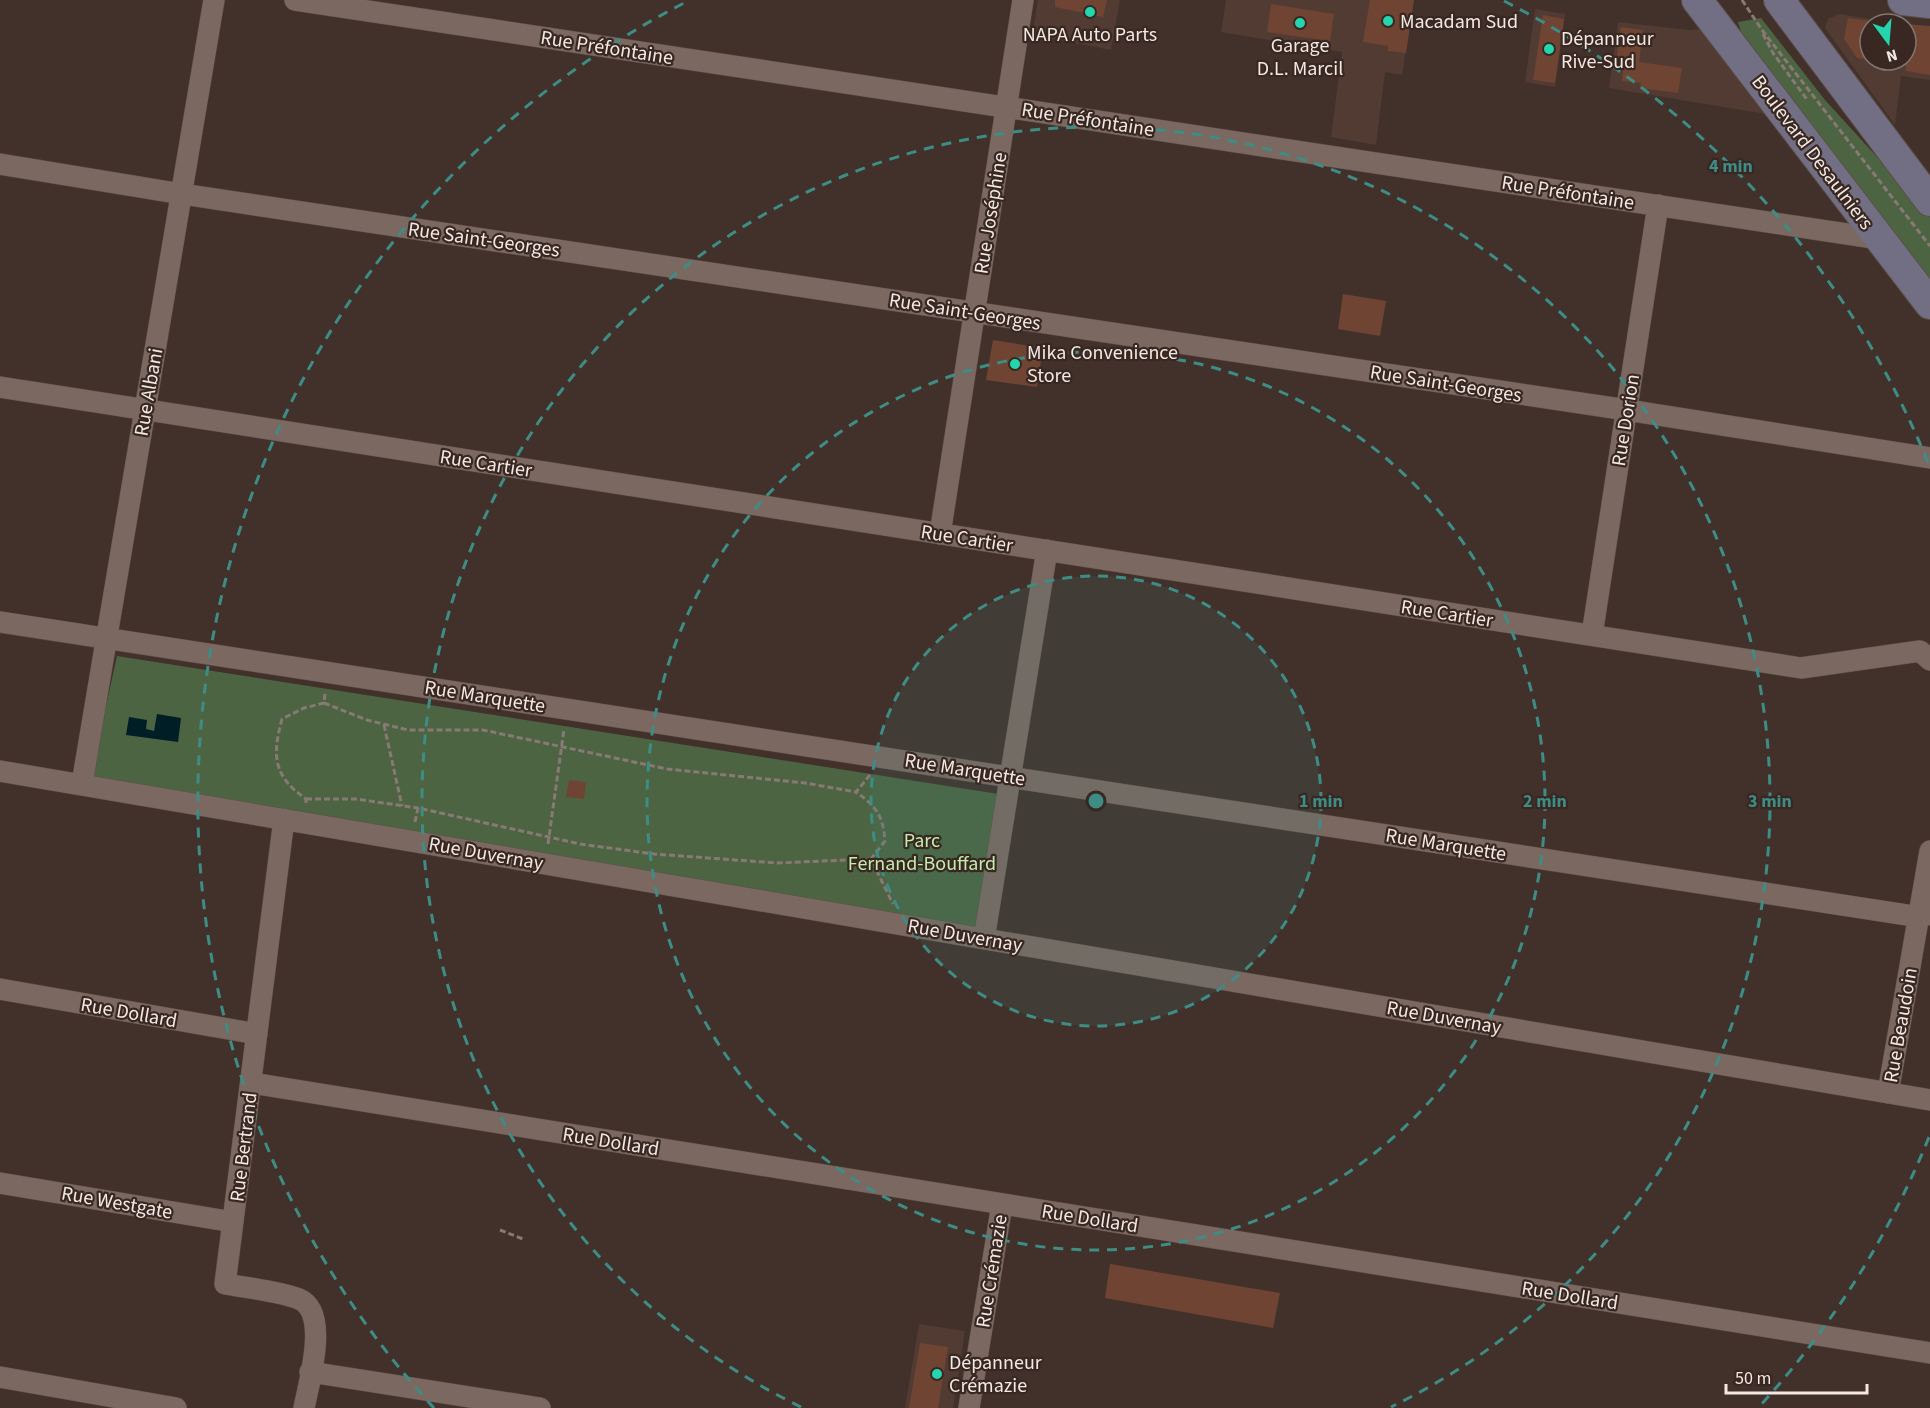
<svg xmlns="http://www.w3.org/2000/svg" width="1930" height="1408" viewBox="0 0 1930 1408" font-family="'Source Sans 3',sans-serif">
<style>
.built{fill:#513b32}
.green{fill:#4d6442}
.water{fill:#001e26}
.building{fill:#704433}
.lines{fill:none;stroke-linecap:round;stroke-linejoin:round}
.street-casing{stroke:#5d4f49;stroke-width:22}
.secondary-casing{stroke:#5d4f49;stroke-width:32}
.path{stroke:#887974;stroke-width:3;stroke-dasharray:6 3;stroke-linecap:butt}
.street{stroke:#7b6860;stroke-width:21}
.secondary{stroke:#726f84;stroke-width:30}
.ring{fill:none;stroke:#3d8d86;stroke-width:3;stroke-dasharray:10 8}
.poi-dot{fill:#24d5ae;stroke:#382821;stroke-width:2}
.labels{text-anchor:middle;stroke-width:4.5;stroke-linejoin:round;paint-order:stroke}
.poi-label{font-size:20px;fill:#f3e8e4;stroke:#382821;text-anchor:start}
.street-label{font-size:20px;fill:#f3e8e4;stroke:#382821}
.park-label{font-size:20px;fill:#c2edad;stroke:#382821}
.centre{fill:#3d8d86;stroke:#382821;stroke-width:3}
.ring-label{font-size:18px;text-anchor:middle;font-weight:bold;fill:#3d8d86;stroke:#382821;stroke-width:4.5;stroke-linejoin:round;paint-order:stroke}
</style>
<rect width="100%" height="100%" fill="#42312b"/>
<path class="built" d="M 1038,0 L 1120,0 L 1111,50 L 1032,35 Z
M 1226,0 L 1414,0 L 1402,75 L 1385,72 L 1376,145 L 1331,137 L 1342,52 L 1221,32 Z
M 1535,9 L 1565,14 L 1555,87 L 1525,82 Z
M 1839,14 L 1902,24 L 1870,24 L 1870,60 L 1906,60 L 1930,28 L 1930,80 L 1901,76 L 1895,125 L 1825,28 L 1828,19 Z
M 1618,22 L 1689,30 L 1706,29 L 1766,114 L 1609,88 Z
M 919,1324 L 965,1331 L 953,1408 L 905,1408 Z"/>
<path class="green" d="M 1761,18 L 1825,100 L 1930,215 L 1930,288 L 1743,38 L 1738,22 Z
M 117,656 L 1005,795 L 979,931 L 90,779 Z"/>
<path class="water" d="M 157,714 L 181,718 L 178,742 L 126,735 L 129,717 L 147,720 L 146,729 L 154,731 Z"/>
<path class="building" d="M 1055,0 L 1107,0 L 1103,17 L 1055,7 Z
M 1370,0 L 1414,0 L 1406,53 L 1388,51 L 1388,46 L 1363,42 Z
M 1271,4 L 1334,14 L 1330,41 L 1267,32 Z
M 1543,15 L 1564,19 L 1555,83 L 1533,80 Z
M 1848,18 L 1870,21 L 1870,60 L 1857,58 L 1844,39 Z
M 1906,24 L 1930,26 L 1930,75 L 1906,71 Z
M 1621,27 L 1643,30 L 1639,62 L 1682,68 L 1678,93 L 1640,88 L 1641,83 L 1622,81 L 1623,70 L 1615,69 Z
M 1343,294 L 1386,301 L 1380,336 L 1338,329 Z
M 993,340 L 1043,348 L 1037,387 L 986,380 Z
M 569,780 L 586,782 L 584,799 L 566,797 Z
M 1110,1264 L 1280,1293 L 1273,1328 L 1105,1298 Z
M 920,1343 L 948,1347 L 938,1408 L 909,1408 Z"/>
<g class="lines">
<defs>
<path id="street" d="M 295,0 L 1880,239
M 0,164 L 182,194 L 1627,410 L 1930,458
M 0,387 L 1801,668 L 1920,651 L 1930,660
M 940,534 L 1023,0
M 0,622 L 1920,917 L 1930,914
M 1592,635 L 1658,205
M 0,771 L 1930,1100
M 82,784 L 214,0
M 284,819 L 225,1284 C 247,1288 279,1291 299,1299 C 330,1312 309,1382 304,1408
M 984,939 L 1047,550
M 0,989 L 257,1034
M 251,1083 L 1930,1353
M 1888,1093 L 1930,851
M 0,1183 L 233,1222
M 310,1372 L 540,1408
M 0,1377 L 176,1408
M 969,1408 L 1002,1204"/>
<path id="secondary" d="M 1697,0 L 1930,304
M 1779,0 L 1930,201
M 1903,0 L 1930,3"/>
</defs>
<use href="#street" class="street-casing"/>
<use href="#secondary" class="secondary-casing"/>
<path class="path" d="M 1742,0 L 1762,30 L 1930,246
M 1763,34 L 1773,53 L 1808,101
M 324,703 L 367,720 L 408,730 L 483,730 L 667,769 L 805,783 L 856,792
M 384,725 L 402,806
M 870,775 L 856,792 C 877,807 883,816 885,841 L 871,859 L 893,904
M 306,799 L 356,799 L 418,808
M 306,803 L 306,799 C 273,776 272,756 282,719 L 304,708 L 324,703 L 325,693
M 415,822 L 418,808 L 580,844 L 654,854 L 777,863 L 871,859
M 548,844 L 564,729
M 500,1230 L 523,1239"/>
<use href="#street" class="street"/>
<use href="#secondary" class="secondary"/>
</g>
<circle cx="1096" cy="801" r="225" fill="#3d8d86" fill-opacity=".12"/>
<g class="ring">
<circle cx="1096" cy="801" r="225"/>
<circle cx="1096" cy="801" r="449"/>
<path d="M801 1407A674 674 0 1 1 1391 1407"/>
<path d="M1929 1137A898 898 0 0 1 1758 1408M434 1408A898 898 0 0 1 688 1M1504 1A898 898 0 0 1 1929 465"/>
</g>
<g class="poi-dot">
<circle cx="1090" cy="12" r="6"/>
<circle cx="1388" cy="21" r="6"/>
<circle cx="1300" cy="23" r="6"/>
<circle cx="1549" cy="49" r="6"/>
<circle cx="1015" cy="364" r="6"/>
<circle cx="937" cy="1374" r="6"/>
</g>
<g class="labels">
<g class="poi-label">
<text x="1400" y="28">Macadam Sud</text>
<text x="1090" y="41" text-anchor="middle">NAPA Auto Parts</text>
<text x="1561" y="45">Dépanneur<tspan x="1561" dy="23">Rive-Sud</tspan></text>
<text x="1300" y="52" text-anchor="middle">Garage<tspan x="1300" dy="23">D.L. Marcil</tspan></text>
<text x="1027" y="359">Mika Convenience<tspan x="1027" dy="23">Store</tspan></text>
<text x="949" y="1369">Dépanneur<tspan x="949" dy="23">Crémazie</tspan></text>
</g>
<g class="street-label">
<text transform="translate(607 47) rotate(9)" y="7">Rue Préfontaine</text>
<text transform="translate(1088 119) rotate(9)" y="7">Rue Préfontaine</text>
<text transform="translate(1813 152) rotate(53)" y="7">Boulevard Desaulniers</text>
<text transform="translate(1568 192) rotate(9)" y="7">Rue Préfontaine</text>
<text transform="translate(990 213) rotate(-81)" y="7">Rue Joséphine</text>
<text transform="translate(484 239) rotate(8)" y="7">Rue Saint-Georges</text>
<text transform="translate(965 311) rotate(9)" y="7">Rue Saint-Georges</text>
<text transform="translate(1446 383) rotate(9)" y="7">Rue Saint-Georges</text>
<text transform="translate(148 392) rotate(-80)" y="7">Rue Albani</text>
<text transform="translate(1625 420) rotate(-81)" y="7">Rue Dorion</text>
<text transform="translate(486 463) rotate(9)" y="7">Rue Cartier</text>
<text transform="translate(967 538) rotate(9)" y="7">Rue Cartier</text>
<text transform="translate(1447 613) rotate(9)" y="7">Rue Cartier</text>
<text transform="translate(485 696) rotate(9)" y="7">Rue Marquette</text>
<text transform="translate(965 769) rotate(9)" y="7">Rue Marquette</text>
<text transform="translate(1446 844) rotate(9)" y="7">Rue Marquette</text>
<text transform="translate(486 853) rotate(10)" y="7">Rue Duvernay</text>
<text transform="translate(965 935) rotate(10)" y="7">Rue Duvernay</text>
<text transform="translate(129 1012) rotate(10)" y="7">Rue Dollard</text>
<text transform="translate(1444 1017) rotate(10)" y="7">Rue Duvernay</text>
<text transform="translate(1900 1025) rotate(-80)" y="7">Rue Beaudoin</text>
<text transform="translate(611 1141) rotate(9)" y="7">Rue Dollard</text>
<text transform="translate(243 1147) rotate(-83)" y="7">Rue Bertrand</text>
<text transform="translate(117 1202) rotate(10)" y="7">Rue Westgate</text>
<text transform="translate(1090 1218) rotate(9)" y="7">Rue Dollard</text>
<text transform="translate(991 1271) rotate(-81)" y="7">Rue Crémazie</text>
<text transform="translate(1570 1295) rotate(9)" y="7">Rue Dollard</text>
</g>
<g class="park-label">
<text x="922" y="847">Parc<tspan x="922" dy="23">Fernand-Bouffard</tspan></text>
</g>
</g>
<circle cx="1096" cy="801" r="9" class="centre"/>
<g class="ring-label">
<text x="1731" y="172">4 min</text>
<text x="1321" y="807">1 min</text>
<text x="1545" y="807">2 min</text>
<text x="1770" y="807">3 min</text>
</g>
<g transform="translate(1888 42) rotate(164)"><circle r="28" fill="#382821" stroke="#83756f" stroke-width="1.5"/>
<path d="M0-4.5L10 22L0 15L-10 22Z" fill="#24d5ae"/>
<text y="-9" font-size="16" font-weight="bold" text-anchor="middle" fill="#f3e8e4">N</text>
</g>
<path d="M1726 1384v9h141v-9" fill="none" stroke="#f3e8e4" stroke-width="3"/>
<text x="1735" y="1384" font-size="18" fill="#f3e8e4" stroke="#382821" stroke-width="4.5" paint-order="stroke">50 m</text>
</svg>
